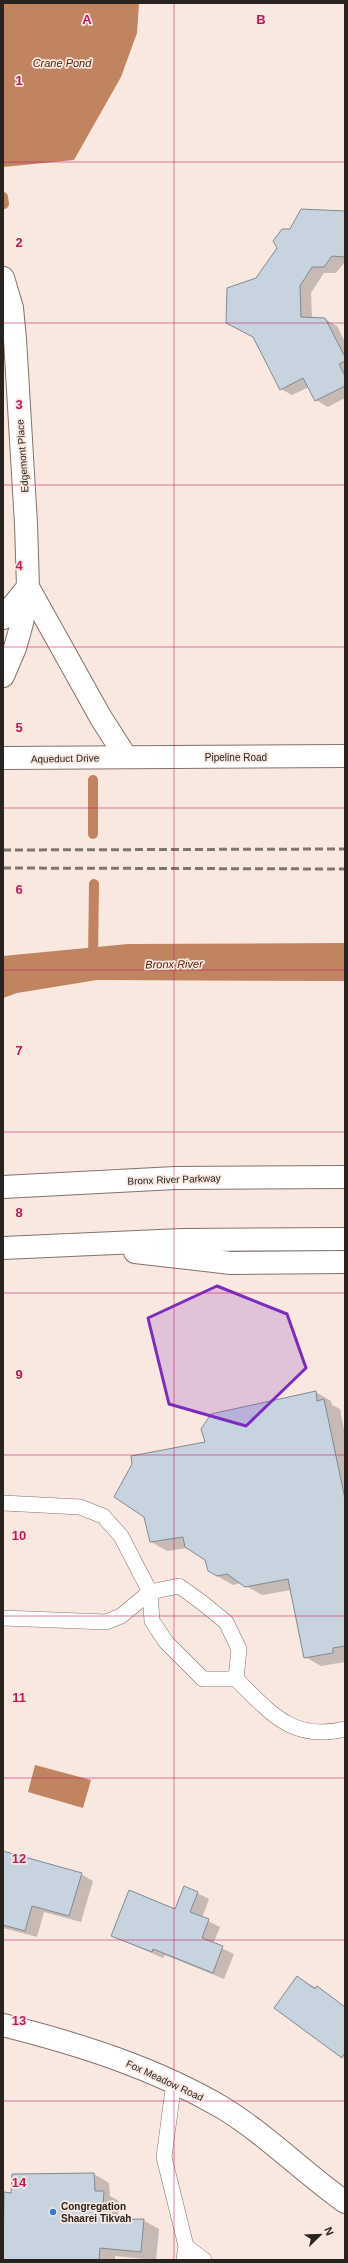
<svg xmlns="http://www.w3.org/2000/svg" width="348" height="2263" viewBox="0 0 348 2263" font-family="Helvetica,sans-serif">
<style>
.water{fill:#c08461}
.shadow{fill:#0003}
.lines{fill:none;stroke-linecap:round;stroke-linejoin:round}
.stream{stroke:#c08461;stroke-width:10}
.building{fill:#c8d3e0;stroke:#808a95}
.service-casing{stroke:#81736b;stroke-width:16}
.minor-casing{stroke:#81736b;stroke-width:24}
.tertiary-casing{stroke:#81736b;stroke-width:24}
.trunk-casing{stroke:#81736b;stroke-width:24}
.service{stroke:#fff;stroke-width:15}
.minor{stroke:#fff;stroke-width:22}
.tertiary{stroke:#fff;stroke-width:22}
.trunk{stroke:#fff;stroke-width:22}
.rail{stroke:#807671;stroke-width:3;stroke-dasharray:8 4;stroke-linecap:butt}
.marked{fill:#7b2cbf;fill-opacity:0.2;stroke:#7b2cbf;stroke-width:3;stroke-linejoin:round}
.grid{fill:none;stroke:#c2185b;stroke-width:1;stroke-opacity:0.55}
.poi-dot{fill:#317ece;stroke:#f9e8e0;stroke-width:1.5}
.labels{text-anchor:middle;stroke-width:3.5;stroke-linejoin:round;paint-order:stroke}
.street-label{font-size:10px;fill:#292320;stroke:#f9e8e0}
.poi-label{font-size:10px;font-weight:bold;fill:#292320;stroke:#f9e8e0;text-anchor:start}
.water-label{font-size:11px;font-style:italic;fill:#4e260b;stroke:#f9e8e0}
.grid-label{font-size:13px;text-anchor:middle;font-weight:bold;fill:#c2185b;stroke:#f9e8e0;stroke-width:3.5;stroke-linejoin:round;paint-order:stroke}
</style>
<rect width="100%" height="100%" fill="#f9e8e0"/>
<path class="water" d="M 3,3 L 139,3 L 137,33 L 121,77 L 74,160 L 3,167 Z
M 345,943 L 345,981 L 97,980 L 17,993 L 3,998 L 3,956 L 128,944 Z
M 35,1765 L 91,1780 L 83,1808 L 28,1792 Z"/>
<path class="shadow" d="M 345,212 L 345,262 L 336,273 L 324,273 L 311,293 L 312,318 L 325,319 L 337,326 L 345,342 L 345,398 L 328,407 L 316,400 L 309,387 L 292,395 L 281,389 L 256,279 L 290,230 Z
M 316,1392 L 331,1401 L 332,1405 L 340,1409 L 345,1435 L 345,1662 L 321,1666 L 305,1657 L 291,1590 L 262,1595 L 241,1583 L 233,1585 L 217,1576 L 206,1559 L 188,1548 L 167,1551 L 151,1542 L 206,1443 Z
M 3,1852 L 81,1874 L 93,1881 L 81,1922 L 44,1912 L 37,1937 L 3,1928 Z
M 197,1893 L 209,1899 L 202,1918 L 220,1927 L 213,1944 L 234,1954 L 224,1979 L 165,1955 L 163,1958 L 112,1936 L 175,1910 Z
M 298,1978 L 328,1994 L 345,2007 L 345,2058 Z
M 94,2174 L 109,2183 L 110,2196 L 119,2201 L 118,2220 L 143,2220 L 159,2229 L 156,2260 L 115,2256 L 115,2260 L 3,2260 L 3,2194 L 5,2196 Z"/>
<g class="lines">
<path class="stream" d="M 3,197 L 4,204
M 93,834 L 93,780
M 93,960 L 94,884"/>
</g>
<path class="building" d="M 301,209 L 345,211 L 345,257 L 332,256 L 324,267 L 312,267 L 300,286 L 301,317 L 325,318 L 345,357 L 345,361 L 339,364 L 345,376 L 345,386 L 315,401 L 303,378 L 280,390 L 253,337 L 226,323 L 227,288 L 256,278 L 277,248 L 273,241 L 282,229 L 290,229 Z
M 316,1391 L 317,1401 L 324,1399 L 345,1499 L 345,1646 L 333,1648 L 333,1653 L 304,1658 L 288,1579 L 245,1587 L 227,1574 L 217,1576 L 208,1571 L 205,1560 L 185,1547 L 183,1537 L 150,1542 L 144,1517 L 114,1497 L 132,1464 L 131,1456 L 205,1442 L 201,1429 L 211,1414 Z
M 3,1851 L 82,1873 L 69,1916 L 32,1906 L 25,1931 L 3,1925 Z
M 184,1886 L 198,1892 L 190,1912 L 209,1919 L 202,1938 L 223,1946 L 213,1973 L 153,1949 L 152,1952 L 111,1936 L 129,1890 L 175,1909 Z
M 297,1976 L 315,1989 L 317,1986 L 345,2007 L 345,2053 L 342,2058 L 274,2008 Z
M 94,2173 L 95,2191 L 104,2191 L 102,2220 L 144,2219 L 141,2252 L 100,2248 L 99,2260 L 3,2260 L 4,2192 L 11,2193 L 12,2174 Z"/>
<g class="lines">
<defs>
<path id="service" d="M 3,1503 L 80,1507 L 103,1516 L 121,1536 L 150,1592 L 152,1621 L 166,1642 L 203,1679 L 236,1679 C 270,1712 292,1742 345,1729
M 3,1618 L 106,1622 L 121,1616 L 150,1592 L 179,1586 L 200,1601 L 226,1622 L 239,1649 L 236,1679
M 174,2082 L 164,2157 L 186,2246 L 184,2260
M 186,2246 L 204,2260"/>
<path id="minor" d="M 3,278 L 12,308 L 15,339 L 26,524 L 28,587 L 22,623 L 15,648 L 3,676
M 3,618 L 28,587 L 101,718 L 126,757
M 3,2025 C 79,2044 155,2068 223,2108 C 267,2135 304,2173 345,2202"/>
<path id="tertiary" d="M 3,758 L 345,756"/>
<path id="trunk" d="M 3,1187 L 175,1178 L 345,1177
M 3,1248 L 182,1240 L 345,1239
M 135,1252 L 231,1263 L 345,1262"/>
</defs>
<use href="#service" class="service-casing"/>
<use href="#minor" class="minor-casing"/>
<use href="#tertiary" class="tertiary-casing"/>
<use href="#trunk" class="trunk-casing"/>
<use href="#service" class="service"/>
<use href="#minor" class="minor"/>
<use href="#tertiary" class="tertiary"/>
<use href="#trunk" class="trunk"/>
<path class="rail" d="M 3,850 L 345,849
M 3,868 L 345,869"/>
</g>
<path class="marked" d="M 217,1286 L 287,1314 L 306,1368 L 246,1426 L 169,1404 L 148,1318 Z"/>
<path class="grid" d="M 174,3 L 174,2260M 3,162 L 345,162M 3,323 L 345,323M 3,485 L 345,485M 3,647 L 345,647M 3,808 L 345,808M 3,970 L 345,970M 3,1132 L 345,1132M 3,1293 L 345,1293M 3,1455 L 345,1455M 3,1616 L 345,1616M 3,1778 L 345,1778M 3,1940 L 345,1940M 3,2101 L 345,2101"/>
<circle class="poi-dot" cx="53" cy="2212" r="4"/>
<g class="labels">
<g class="street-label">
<text transform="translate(22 456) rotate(-94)" y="4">Edgemont Place</text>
<text x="236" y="761">Pipeline Road</text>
<text transform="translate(65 758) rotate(-1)" y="4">Aqueduct Drive</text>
<text transform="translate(174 1179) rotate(-2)" y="4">Bronx River Parkway</text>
<text transform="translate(165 2080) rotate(25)" y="4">Fox Meadow Road</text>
</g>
<g class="poi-label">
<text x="61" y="2210">Congregation<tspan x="61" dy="12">Shaarei Tikvah</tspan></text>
</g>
<g class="water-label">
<text x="62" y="67">Crane Pond</text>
<text transform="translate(174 964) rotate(-1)" y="4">Bronx River</text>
</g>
</g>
<g class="grid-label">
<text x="87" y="24">A</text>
<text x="261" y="24">B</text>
<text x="19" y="85">1</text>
<text x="19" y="247">2</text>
<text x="19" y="409">3</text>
<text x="19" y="570">4</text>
<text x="19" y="732">5</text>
<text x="19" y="894">6</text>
<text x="19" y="1055">7</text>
<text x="19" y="1217">8</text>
<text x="19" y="1379">9</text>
<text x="19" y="1540">10</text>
<text x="19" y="1702">11</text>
<text x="19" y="1863">12</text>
<text x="19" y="2025">13</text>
<text x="19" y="2187">14</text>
</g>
<rect width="348" height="2263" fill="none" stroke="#292320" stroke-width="8"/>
<g transform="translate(320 2235) rotate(67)" stroke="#f9e8e0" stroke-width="3" paint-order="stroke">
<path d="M0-3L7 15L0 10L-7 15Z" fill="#292320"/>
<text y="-6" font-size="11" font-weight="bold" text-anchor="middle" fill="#292320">N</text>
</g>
</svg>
